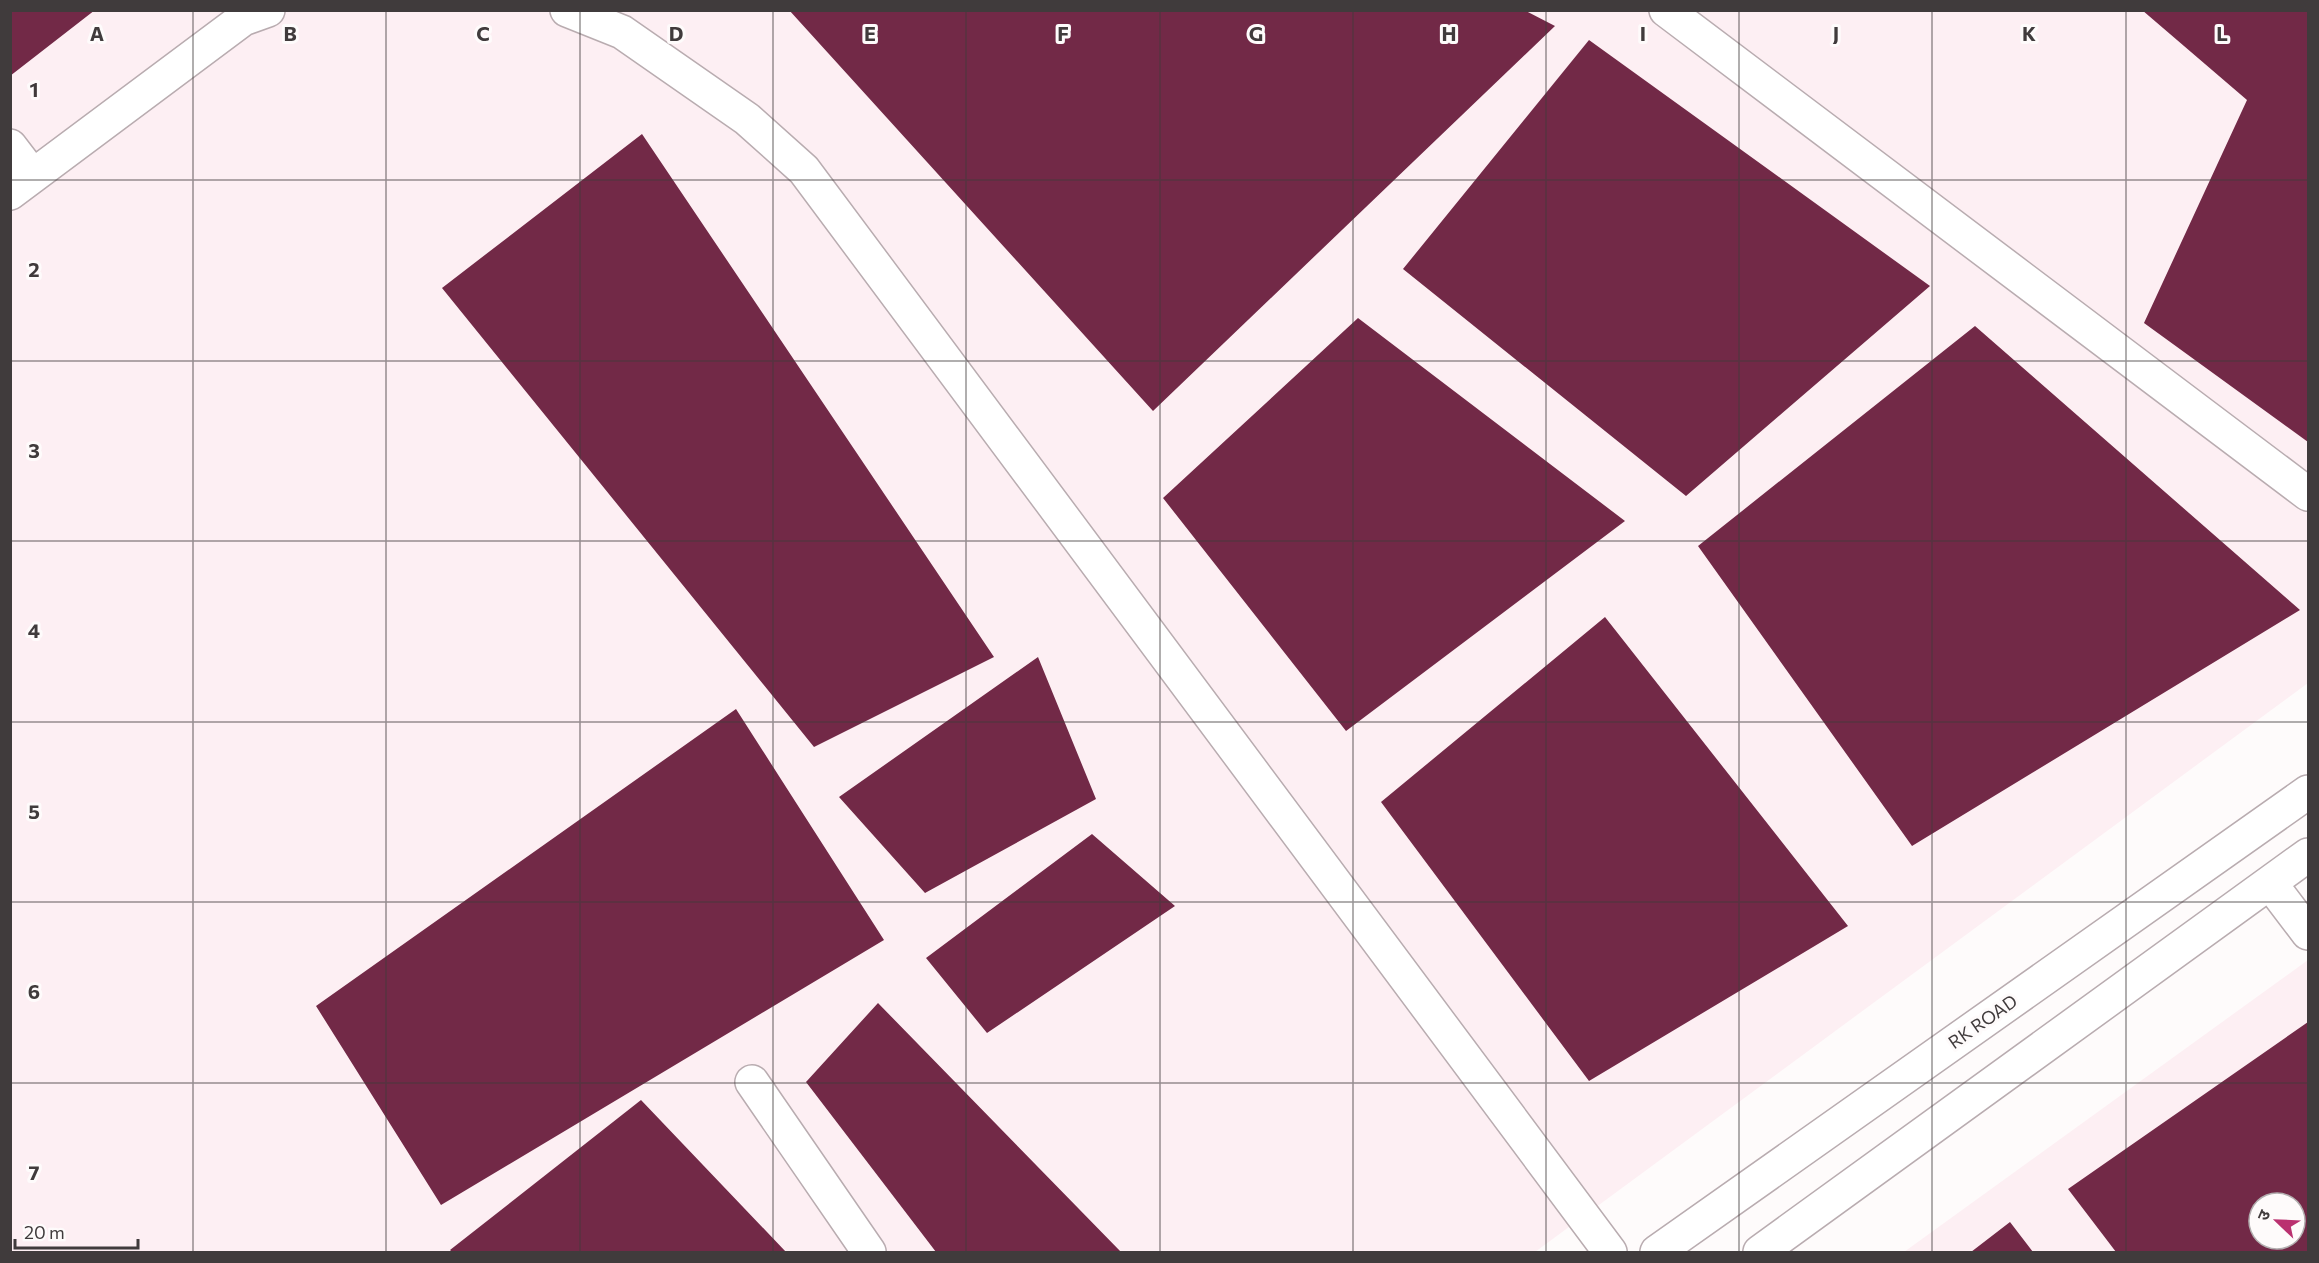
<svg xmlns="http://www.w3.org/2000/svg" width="2319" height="1263" viewBox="0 0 2319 1263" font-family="Commissioner,'Noto Sans Devanagari',sans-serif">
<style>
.built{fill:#fdeff3;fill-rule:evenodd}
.building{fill:#722947;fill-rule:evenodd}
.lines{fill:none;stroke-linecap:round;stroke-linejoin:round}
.minor-casing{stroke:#b9acb0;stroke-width:36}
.minor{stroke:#fff;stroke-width:33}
.grid{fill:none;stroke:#403b3c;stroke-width:1.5;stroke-opacity:0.55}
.labels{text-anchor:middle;stroke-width:6;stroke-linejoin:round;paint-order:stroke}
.street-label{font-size:18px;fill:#403b3c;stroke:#fefbfb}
.grid-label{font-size:20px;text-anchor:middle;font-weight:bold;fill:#403b3c;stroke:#fefbfb;stroke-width:6;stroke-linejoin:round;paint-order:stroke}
</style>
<rect width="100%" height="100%" fill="#fefbfb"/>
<path class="built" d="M 10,11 L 2308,11 L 2308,683 L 1535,1252 L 11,1252 Z
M 2308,960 L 2308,1252 L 1904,1252 ZM 2259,1203 L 2295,1203 L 2295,1239 L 2259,1239 Z"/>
<path class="building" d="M 10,10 L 95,10 L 10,76 Z
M 789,10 L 1524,10 L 1555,26 L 1153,411 Z
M 2142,10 L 2308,10 L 2308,442 L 2144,323 L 2247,100 Z
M 1589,40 L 1930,286 L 1686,496 L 1403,269 Z
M 642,134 L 994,657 L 814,747 L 442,288 Z
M 1358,318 L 1625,521 L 1346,731 L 1163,498 Z
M 1975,326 L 2300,610 L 1912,846 L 1698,546 Z
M 1605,617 L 1848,926 L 1589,1081 L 1381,802 Z
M 1038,657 L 1096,799 L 925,893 L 839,797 Z
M 736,709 L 884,940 L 441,1205 L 316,1006 Z
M 1092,834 L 1175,906 L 987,1033 L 926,958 Z
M 878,1003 L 1121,1252 L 936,1252 L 806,1082 Z
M 2308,1022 L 2308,1252 L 2116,1252 L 2068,1189 ZM 2259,1203 L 2295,1203 L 2295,1239 L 2259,1239 Z
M 641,1100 L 786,1252 L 452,1252 L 450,1250 Z
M 2010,1222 L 2033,1252 L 1971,1252 Z"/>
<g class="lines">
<defs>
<path id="minor" d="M 567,10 L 622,32 L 747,119 L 804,170 L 1610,1252
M 1666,10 L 2308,494
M 10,146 L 33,176
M 10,193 L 243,19 L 268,10
M 2270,883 L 2308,933
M 752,1082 L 869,1252
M 1657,1252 L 2308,792
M 1760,1252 L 2308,855"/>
</defs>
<use href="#minor" class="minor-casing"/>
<use href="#minor" class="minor"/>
</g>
<path class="grid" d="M 193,10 L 193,1252M 386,10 L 386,1252M 580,10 L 580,1252M 773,10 L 773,1252M 966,10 L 966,1252M 1160,10 L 1160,1252M 1353,10 L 1353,1252M 1546,10 L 1546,1252M 1739,10 L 1739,1252M 1932,10 L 1932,1252M 2126,10 L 2126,1252M 10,180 L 2308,180M 10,361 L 2308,361M 10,541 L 2308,541M 10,722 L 2308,722M 10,902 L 2308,902M 10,1083 L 2308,1083"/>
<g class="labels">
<g class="street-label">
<text transform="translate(1983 1022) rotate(-35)" y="6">RK ROAD</text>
</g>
</g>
<g class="grid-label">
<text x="97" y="41">A</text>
<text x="290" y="41">B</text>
<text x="483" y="41">C</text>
<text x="676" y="41">D</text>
<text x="870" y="41">E</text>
<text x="1063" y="41">F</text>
<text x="1256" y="41">G</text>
<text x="1449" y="41">H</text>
<text x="1643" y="41">I</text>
<text x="1836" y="41">J</text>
<text x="2029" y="41">K</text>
<text x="2222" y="41">L</text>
<text x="34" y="97">1</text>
<text x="34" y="277">2</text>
<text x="34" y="458">3</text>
<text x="34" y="638">4</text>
<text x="34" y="819">5</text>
<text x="34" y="999">6</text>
<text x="34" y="1180">7</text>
</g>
<rect width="2319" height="1263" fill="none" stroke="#403b3c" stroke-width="24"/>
<g transform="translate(2277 1221) rotate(293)"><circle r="28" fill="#fefbfb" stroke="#b2aeaf" stroke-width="1.5"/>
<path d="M0-4.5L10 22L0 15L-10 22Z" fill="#ba3170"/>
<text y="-9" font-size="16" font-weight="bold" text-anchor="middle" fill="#403b3c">उ</text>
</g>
<path d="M15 1239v9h123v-9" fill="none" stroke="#403b3c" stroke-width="3"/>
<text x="24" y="1239" font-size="18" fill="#403b3c" stroke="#fefbfb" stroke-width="4.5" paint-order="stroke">20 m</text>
</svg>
